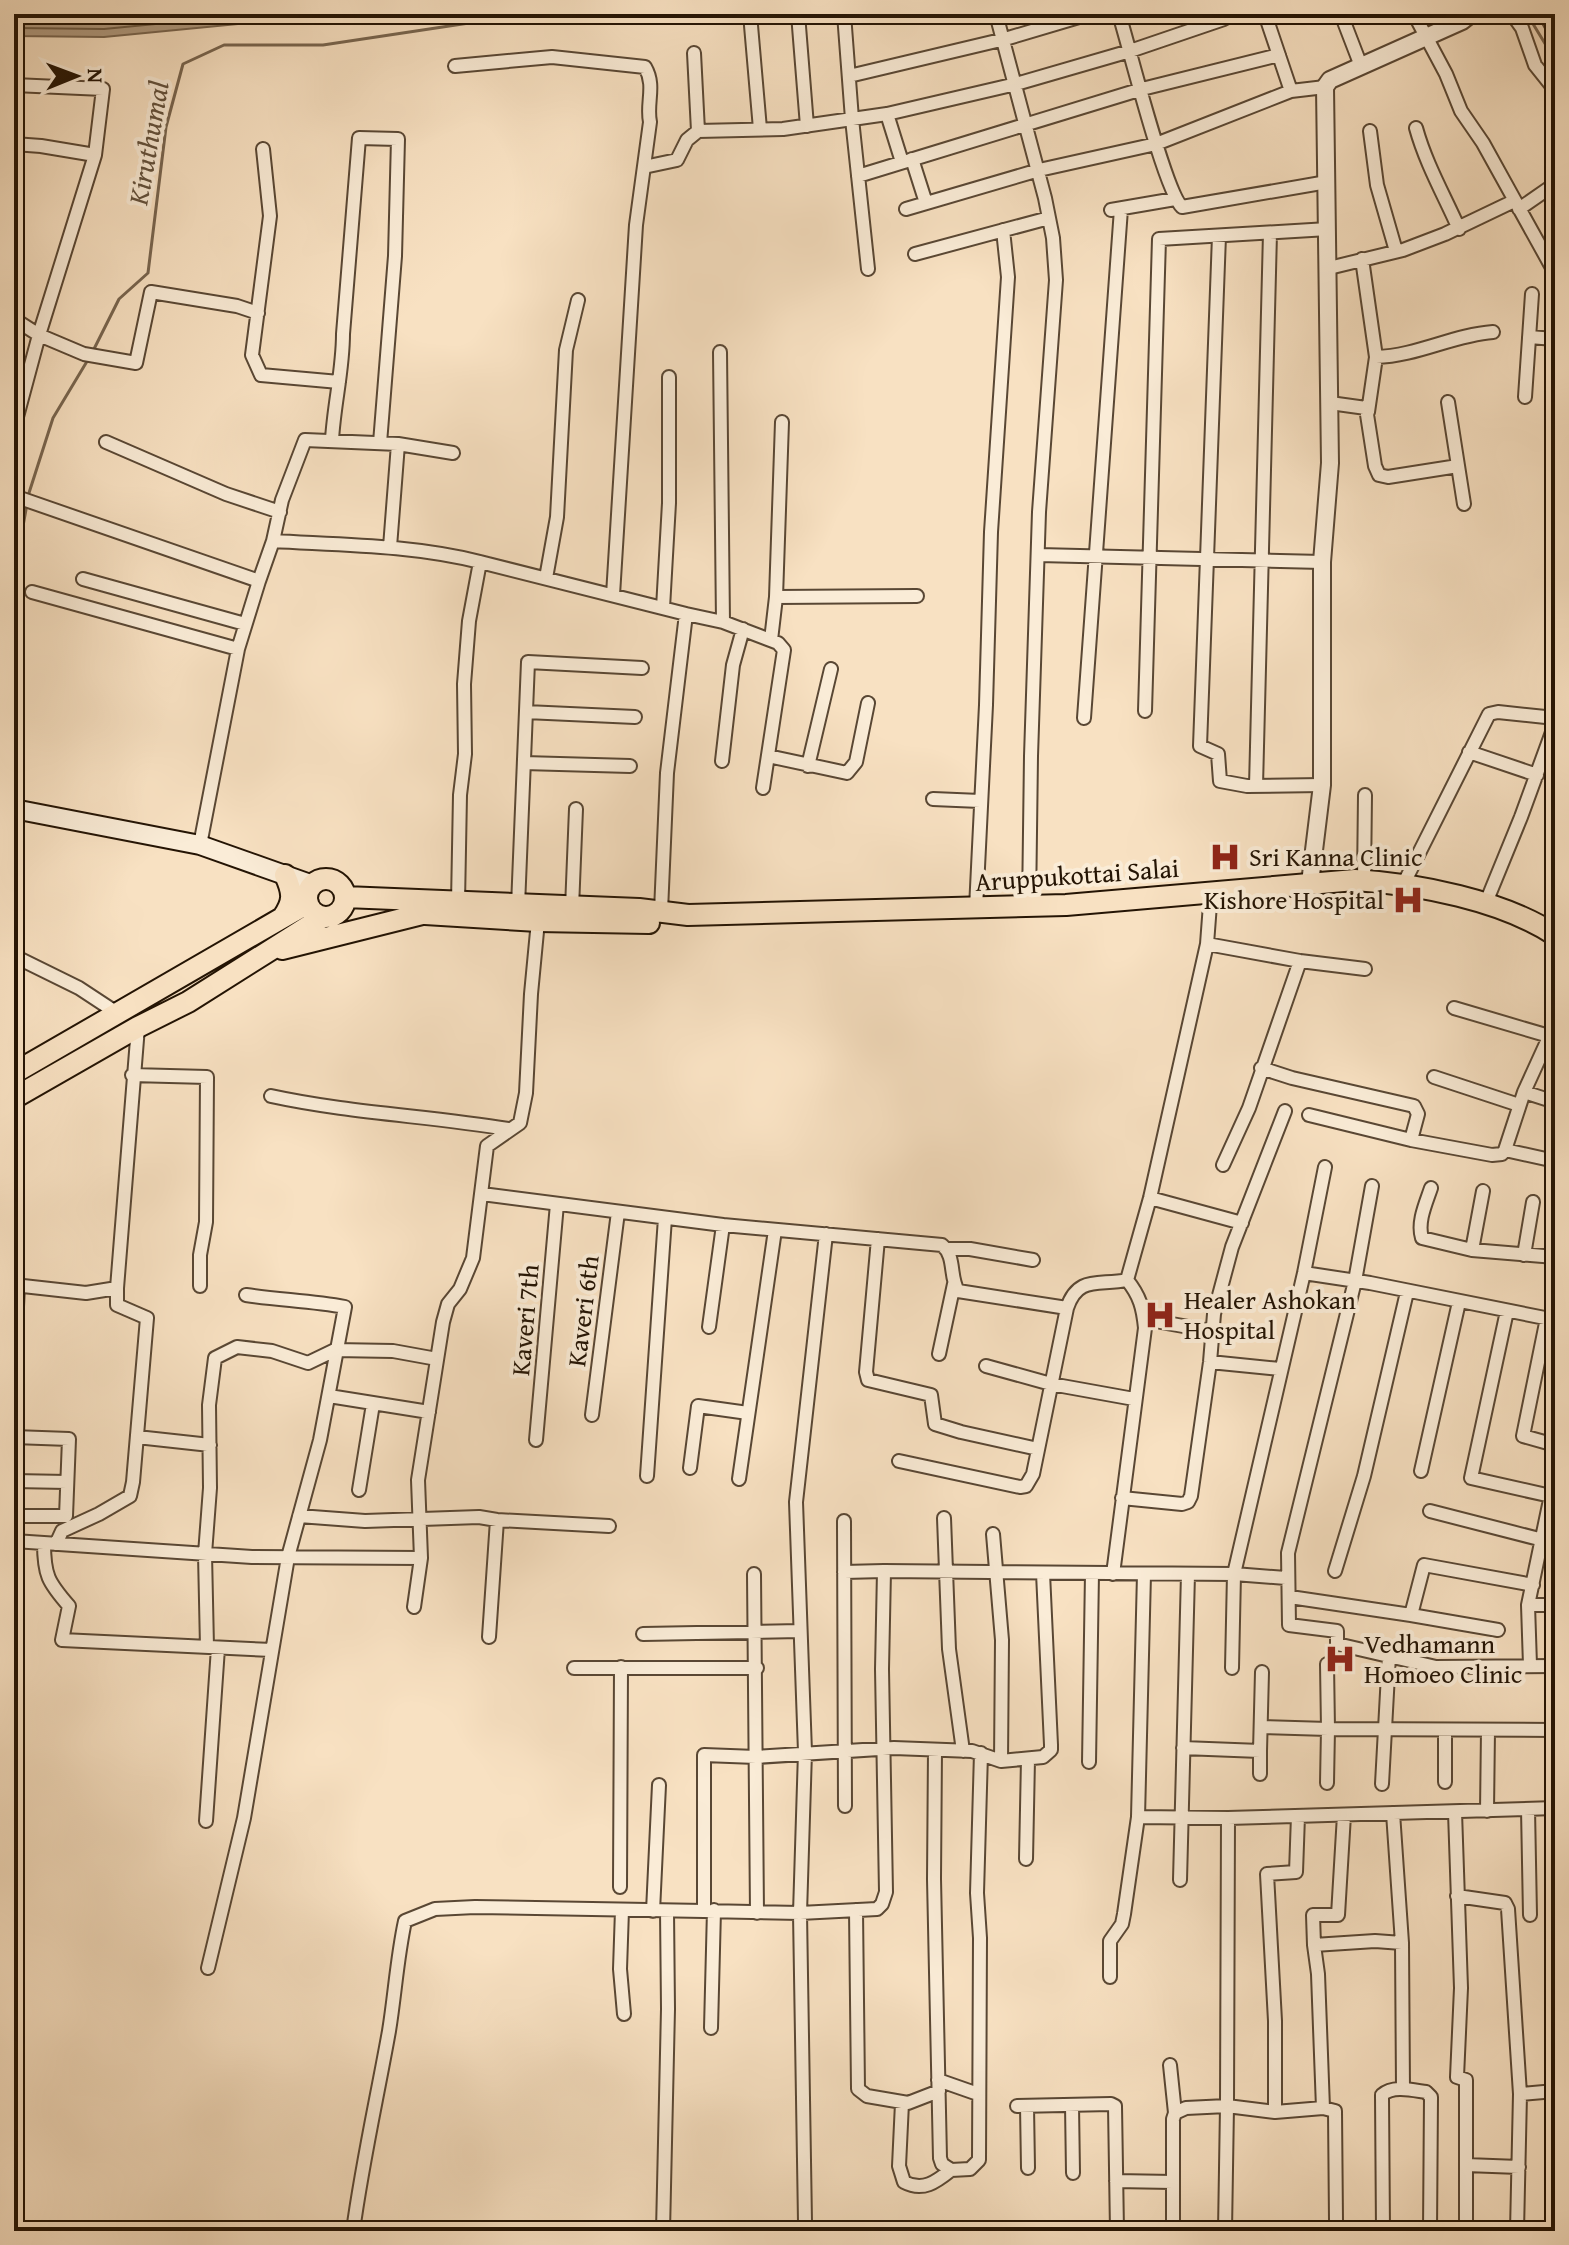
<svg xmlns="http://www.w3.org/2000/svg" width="1569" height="2245" viewBox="0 0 1569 2245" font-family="'Gentium Book Plus',serif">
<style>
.water{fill:#b09b81;stroke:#78654f;stroke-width:2}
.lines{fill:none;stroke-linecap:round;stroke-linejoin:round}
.shore{stroke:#6a5842;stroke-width:2}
.stream{stroke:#78654f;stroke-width:3}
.minor-casing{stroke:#594734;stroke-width:16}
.tertiary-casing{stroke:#594734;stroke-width:20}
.secondary-casing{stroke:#241404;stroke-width:22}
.primary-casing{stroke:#241404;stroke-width:24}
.minor{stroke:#faecd7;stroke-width:12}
.tertiary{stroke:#faecd7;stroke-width:16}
.secondary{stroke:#faecd7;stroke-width:18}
.primary{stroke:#f8e1c2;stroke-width:20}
.labels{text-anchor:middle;stroke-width:8;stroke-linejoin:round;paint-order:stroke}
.poi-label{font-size:26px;fill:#241404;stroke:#faecd7;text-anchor:start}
.street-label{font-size:26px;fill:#241404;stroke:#faecd7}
.water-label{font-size:28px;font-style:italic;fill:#63513c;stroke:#faecd7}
</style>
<rect width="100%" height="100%" fill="#f8e1c2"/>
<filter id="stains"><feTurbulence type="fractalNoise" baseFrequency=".0025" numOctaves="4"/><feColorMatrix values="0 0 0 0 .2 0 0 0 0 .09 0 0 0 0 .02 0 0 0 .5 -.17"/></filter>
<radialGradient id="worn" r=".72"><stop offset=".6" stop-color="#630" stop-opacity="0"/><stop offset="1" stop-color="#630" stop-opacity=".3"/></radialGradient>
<path class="water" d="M 14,14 L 340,14 L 104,37 L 14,36 Z"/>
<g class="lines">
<path class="shore" d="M 14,18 L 103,19 L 155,14
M 14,28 L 104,29 L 258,14"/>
<path class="stream" d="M 1527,14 L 1555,60
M 93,351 L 119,299 L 148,273 L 166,127 L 183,64 L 224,45 L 323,45 L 509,17 L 540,21 L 607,14
M 28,496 L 53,418 L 89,358
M 14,576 L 27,504"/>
<defs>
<path id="minor" d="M 750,14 L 760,129
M 798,14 L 807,126
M 844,14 L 852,119 L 868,269
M 996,14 L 1045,198 L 1053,238 L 1056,280 L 1039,512 L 1031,756 L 1029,907
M 1119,14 C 1129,46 1165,192 1182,207 L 1327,182
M 1265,14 L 1291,91
M 1341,14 L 1361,66
M 1414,14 L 1446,74 L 1461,111 L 1483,143 L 1555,273
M 1512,14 L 1522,28 L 1535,65 L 1555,90
M 1545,14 L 1555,32
M 694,53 L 698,131
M 455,66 L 552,57 L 645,67 C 656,86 646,103 650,122 L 636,225 L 613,595
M 849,76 L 1005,39 L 1089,14
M 14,85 L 103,89 L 95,155
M 887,114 L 902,162
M 1416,128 C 1426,164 1444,195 1459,229
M 1370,131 L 1377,185 L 1396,251
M 14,144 L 41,146 L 95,155 L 39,335 L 84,354 L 136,363 L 151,292 L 237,306 L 258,313
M 263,149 L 270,216 L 252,355 L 261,375 L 339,382
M 912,159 L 926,203
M 644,167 L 677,160 L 687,140 L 698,131 L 783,129 L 887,114 L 1016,84 L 1130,51 L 1224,19
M 858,176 L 1142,89 L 1279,55
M 906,209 L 1039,170 L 1156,144 L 1291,91 L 1325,87
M 1519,209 L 1555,184
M 1111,210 L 1175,199
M 1219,236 L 1200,746 L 1218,754 L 1220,781 L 1247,786 L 1322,785
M 915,254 L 1049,218
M 1362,259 L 1376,357 C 1417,356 1453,335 1493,332
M 1329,268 L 1403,250 L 1445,234 L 1514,201
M 14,319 L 39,335 L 14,428
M 1529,337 L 1555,339
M 720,352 L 723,622
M 1525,397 L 1532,294
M 1448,402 L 1464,504
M 1330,403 L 1366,408 L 1375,466 L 1379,475 L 1388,477 L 1458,466
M 1368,412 L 1376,357
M 332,440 C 334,404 343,370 343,334 L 359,138 L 398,139 L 395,256 L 380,443
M 106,442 L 226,494 L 280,512
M 14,496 L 259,581 L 238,649 L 200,845
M 273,541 C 343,545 412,545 480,562
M 390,547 L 398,444
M 1039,555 L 1322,562
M 546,578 L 557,517 L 566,350 L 578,300
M 83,579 L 245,624
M 259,581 L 273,541 L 282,500 L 305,440 L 398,444 L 453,453
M 32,592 L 238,649
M 776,597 L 917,596
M 663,608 L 669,503 L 669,377
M 686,614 L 723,622 L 778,643 L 784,650 L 763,788
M 771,640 L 776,597 L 782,422
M 1145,711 L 1159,239 L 1328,229
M 526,712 L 635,717
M 1084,718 L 1121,209
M 1469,752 L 1537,775
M 768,756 L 847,773 L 856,762 L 868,703
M 722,761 L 733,665 L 743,629
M 524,763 L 630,766
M 808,766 L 831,669
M 1256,786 L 1270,233
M 933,799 L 980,801
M 1364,880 L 1365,795
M 1404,883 L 1489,714 L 1498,712 L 1555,718
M 458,902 L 460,795 L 465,754 L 464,684 L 469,621 L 480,562 L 686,614 L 667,773 L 661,911
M 1485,905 L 1521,817 L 1555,724
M 518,906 L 528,662 L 642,668
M 572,908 L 576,809
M 976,908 L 986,705 L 991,532 L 1008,277 L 1003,230
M 1207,944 L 1300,961 L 1365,969
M 14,956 L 79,988 L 120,1015
M 1454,1008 L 1549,1036
M 1261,1068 L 1292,1078 L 1414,1106 L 1418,1114 L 1411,1140
M 132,1075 L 207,1077 L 206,1222 L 200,1255 L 200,1286
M 1434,1077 L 1519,1105
M 1524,1092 L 1555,1102
M 271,1096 C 349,1113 430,1116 508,1129
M 1309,1115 L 1411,1140 L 1492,1155 L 1502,1154 L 1505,1150 L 1524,1092 L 1555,1024
M 1505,1150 L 1555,1161
M 1223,1165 L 1249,1108 L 1300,961
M 1372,1186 L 1355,1281 L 1288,1553 L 1289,1625 L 1337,1631 L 1337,1644 L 1436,1667 L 1555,1666
M 1431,1188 C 1426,1203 1417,1222 1422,1238 L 1472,1250 L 1555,1257
M 482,1194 L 723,1225 L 942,1245 C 956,1257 949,1276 958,1291 L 1067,1308
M 1150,1198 L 1242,1223
M 878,1239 L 866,1372 L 868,1380 L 931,1395 L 935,1424 L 961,1432 L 1038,1449
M 947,1249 L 970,1249 L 1033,1260
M 1472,1250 L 1483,1191
M 1524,1255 L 1533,1202
M 1304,1273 L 1370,1283 L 1555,1320
M 14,1285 L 86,1293 L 117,1288 L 138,1027 L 135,1026
M 1507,1311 L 1471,1478 L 1551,1496
M 1547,1318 L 1523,1436 L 1555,1445
M 1144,1319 L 1211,1331
M 709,1327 L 723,1225
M 939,1354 L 954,1284
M 1210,1362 L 1280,1369
M 986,1366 L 1051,1384 L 1134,1399
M 14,1372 L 18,1285
M 329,1396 L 429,1412
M 592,1415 L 618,1212
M 14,1437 L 69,1439 L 66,1516 L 14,1516
M 137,1437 L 210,1445
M 536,1440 L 557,1204
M 899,1461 L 1020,1487 L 1026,1486 L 1033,1474 L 1067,1308 C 1078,1275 1099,1286 1127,1280
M 690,1468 L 698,1406 L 748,1413
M 1421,1471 L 1459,1302
M 647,1476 L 665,1218
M 739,1479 L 775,1230
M 14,1481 L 67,1482
M 359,1490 L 373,1404
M 1122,1498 L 1182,1504 L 1188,1502 L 1191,1496 L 1210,1362 L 1214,1314 L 1232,1247 L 1285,1111
M 1430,1511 L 1543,1540
M 299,1516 L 365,1521 L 479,1517 L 497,1520 L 609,1526
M 944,1518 L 949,1649 L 963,1751
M 844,1521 L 845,1806
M 993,1534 L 1002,1640 L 1001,1761
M 14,1541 L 252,1557 L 421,1558
M 44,1543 C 44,1575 48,1582 69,1606 L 62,1640 L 272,1650
M 56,1544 L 62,1531 L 99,1514 L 130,1496 L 133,1482 L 147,1318 L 117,1305 L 117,1288
M 1335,1571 L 1364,1476 L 1407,1292
M 844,1572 L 884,1571
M 754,1574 L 757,1913
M 1113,1574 L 1145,1328 C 1143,1308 1140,1296 1127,1280 L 1150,1198 L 1207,944 L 1211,891
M 1144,1574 L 1138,1817 L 1228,1818 L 1555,1808
M 1290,1597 L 1411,1615 L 1424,1565 L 1533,1585
M 1528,1605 L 1555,1605
M 414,1607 L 421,1558 L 418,1480 L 443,1322 L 448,1304 L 460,1289 L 473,1258 L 487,1146 L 520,1123 L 526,1093 L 531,994 L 538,921
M 1411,1615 L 1498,1630
M 643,1634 L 800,1631
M 489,1637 L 497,1520
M 207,1647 L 205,1554 L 210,1488 L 209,1405 L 215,1358 L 237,1347 L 272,1351 L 308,1363 L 335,1350 L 393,1351 L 437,1359
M 1327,1664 L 1328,1729 L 1555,1730
M 1530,1665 L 1528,1605 L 1555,1476
M 574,1668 L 757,1668
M 1232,1668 L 1234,1574 L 1304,1273 L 1325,1167
M 1261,1727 L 1328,1729 L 1327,1783
M 1183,1748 L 1260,1751 L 1262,1672
M 935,1750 L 934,1879 L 940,2158 L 942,2164 L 951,2170 L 970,2169 L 979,2160 L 980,1938 L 977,1893 L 981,1753
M 1089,1762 L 1092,1573
M 1260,1774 L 1260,1751
M 1445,1782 L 1445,1730
M 1382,1784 L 1389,1656
M 1528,1809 L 1530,1915
M 1487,1811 L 1488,1730
M 1455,1812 L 1461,1988 L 1457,2077 L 1466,2080 L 1466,2231
M 1393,1813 L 1402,1943 L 1403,2089
M 206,1821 L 218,1648
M 1026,1859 L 1028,1759
M 1180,1880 L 1188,1574
M 620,1887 L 621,1667
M 1457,1896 L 1505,1903 L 1508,1909 L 1520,2094 L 1517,2231
M 622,1910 L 620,1969 L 624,2014
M 856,1910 L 858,2089 L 867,2096 L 908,2103 L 939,2091
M 653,1911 L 659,1785
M 704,1911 L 800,1913 L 877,1909 L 882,1904 L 886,1892 L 882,1669 L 884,1571 L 1234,1574 L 1286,1578
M 1314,1945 L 1313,1915 L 1338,1915 L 1344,1815
M 208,1968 L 244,1818 L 288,1557 L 320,1440 L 345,1307 C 312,1301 279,1300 246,1295
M 1110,1977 L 1110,1941 L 1122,1924 L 1124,1914 L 1138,1817
M 711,2028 L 714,1910
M 1170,2065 L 1175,2113
M 938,2080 L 978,2094
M 1520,2094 L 1555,2091
M 902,2103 L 899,2166 L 904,2182 C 923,2192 936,2182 951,2170
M 1072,2105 L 1073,2173
M 1017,2106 L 1111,2104 L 1115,2106 L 1117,2231
M 1027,2106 L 1028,2168
M 1323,2108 L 1318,1974 L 1314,1945 L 1375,1941 L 1402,1943
M 1275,2112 L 1275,2021 L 1267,1874 L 1296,1872 L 1298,1816
M 1466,2165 L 1519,2167
M 1116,2181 L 1173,2182
M 805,2222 L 800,1913 L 805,1752 L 796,1502 L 826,1234
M 353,2231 C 362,2164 377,2098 389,2031 C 395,1994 397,1958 405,1921 L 435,1909 L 475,1907 L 704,1911 L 704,1755 L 756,1757 L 894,1748 L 972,1751 L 1001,1761 L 1043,1757 L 1051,1750 L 1051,1745 L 1043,1573
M 663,2231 L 668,2009 L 667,1911
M 1173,2231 L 1173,2119 L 1175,2113 L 1186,2108 L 1227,2106 L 1228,1818
M 1225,2231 L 1227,2106 L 1275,2112 L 1323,2108 L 1335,2111 L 1336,2221 L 1340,2231
M 1383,2231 L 1382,2095 C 1393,2085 1412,2090 1426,2092 L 1431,2097 L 1430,2231"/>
<path id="tertiary" d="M 1310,883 L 1322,785 L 1322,562 L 1330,463 L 1325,87 L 1330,80 L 1462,21 L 1471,14"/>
<path id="secondary" d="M 14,809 L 200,845 L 313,885"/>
<path id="primary" d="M307 898a19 19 0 1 1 38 0a19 19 0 1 1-38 0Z
M 345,897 L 639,909 L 688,915 L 1066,905 L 1355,880 C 1418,884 1502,900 1555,935
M 409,913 L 538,921 L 649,923
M 283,917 C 294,901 293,893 285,875
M 282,949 L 422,914
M 14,1073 L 308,903
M 14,1098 L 138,1027 L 188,1002 L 323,917"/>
</defs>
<use href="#minor" class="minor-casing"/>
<use href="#tertiary" class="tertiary-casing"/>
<use href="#secondary" class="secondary-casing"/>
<use href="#primary" class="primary-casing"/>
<use href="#minor" class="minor"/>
<use href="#tertiary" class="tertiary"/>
<use href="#secondary" class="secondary"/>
<use href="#primary" class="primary"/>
</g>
<defs>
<symbol id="hospital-bare" viewBox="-9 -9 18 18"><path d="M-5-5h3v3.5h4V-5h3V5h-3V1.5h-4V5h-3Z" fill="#8f2418" stroke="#faecd7" stroke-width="2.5" paint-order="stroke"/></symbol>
</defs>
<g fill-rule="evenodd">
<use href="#hospital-bare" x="1203" y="835" width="44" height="44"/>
<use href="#hospital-bare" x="1386" y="878" width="44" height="44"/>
<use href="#hospital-bare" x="1138" y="1293" width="44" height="44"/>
<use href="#hospital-bare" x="1318" y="1637" width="44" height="44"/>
</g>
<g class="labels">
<g class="poi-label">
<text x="1249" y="866">Sri Kanna Clinic</text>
<text x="1384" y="909" text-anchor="end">Kishore Hospital</text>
<text x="1184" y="1309">Healer Ashokan<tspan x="1184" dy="30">Hospital</tspan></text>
<text x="1364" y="1653">Vedhamann<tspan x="1364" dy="30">Homoeo Clinic</tspan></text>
</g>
<g class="street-label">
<text transform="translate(1077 875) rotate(-4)" y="9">Aruppukottai Salai</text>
<text transform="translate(583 1311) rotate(-83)" y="9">Kaveri 6th</text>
<text transform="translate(525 1320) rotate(-85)" y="9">Kaveri 7th</text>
</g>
<g class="water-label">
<text transform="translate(148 143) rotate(-80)" y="10">Kiruthumal</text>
</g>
</g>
<rect width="1569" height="2245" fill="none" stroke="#f8e1c2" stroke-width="48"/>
<rect x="16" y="16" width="1537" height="2213" fill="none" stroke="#241404" stroke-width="4"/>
<rect x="24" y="24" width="1521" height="2197" fill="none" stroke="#241404" stroke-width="2"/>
<g transform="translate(76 76) rotate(89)" stroke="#faecd7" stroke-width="6" paint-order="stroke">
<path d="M0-6L14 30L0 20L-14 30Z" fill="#241404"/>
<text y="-12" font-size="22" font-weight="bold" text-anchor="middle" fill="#241404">N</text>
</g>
<rect width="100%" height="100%" filter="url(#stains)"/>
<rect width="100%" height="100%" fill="url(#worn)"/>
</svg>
